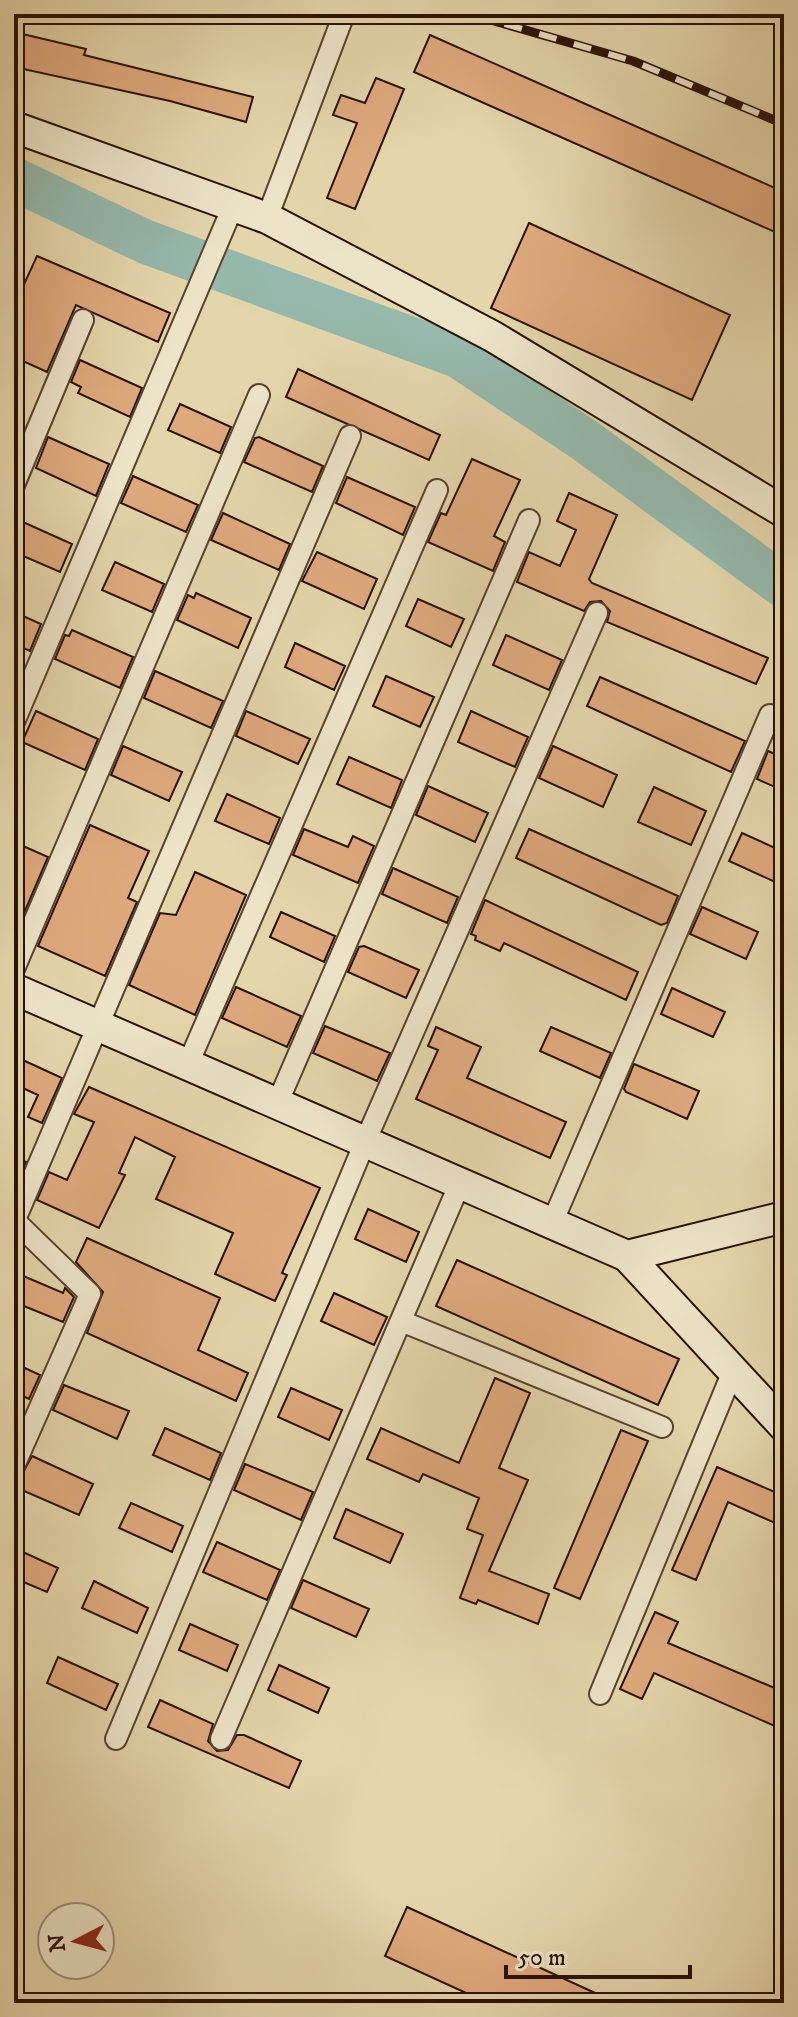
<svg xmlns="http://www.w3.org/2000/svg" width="798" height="2017" viewBox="0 0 798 2017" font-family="'IM FELL DW Pica',serif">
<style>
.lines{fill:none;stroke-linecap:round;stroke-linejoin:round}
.river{stroke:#95b9ac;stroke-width:44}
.building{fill:#dfa97e;stroke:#291104;stroke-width:2}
.street-casing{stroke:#58422e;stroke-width:24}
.secondary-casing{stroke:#291104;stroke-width:34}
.street{stroke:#ede4c8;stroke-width:20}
.secondary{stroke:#ede4c8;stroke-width:30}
.rail-casing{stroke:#291104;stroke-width:9}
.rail{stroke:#ede4c8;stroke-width:6;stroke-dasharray:18;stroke-linecap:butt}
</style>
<rect width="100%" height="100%" fill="#e4d6ab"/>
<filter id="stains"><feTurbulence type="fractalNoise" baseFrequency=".0025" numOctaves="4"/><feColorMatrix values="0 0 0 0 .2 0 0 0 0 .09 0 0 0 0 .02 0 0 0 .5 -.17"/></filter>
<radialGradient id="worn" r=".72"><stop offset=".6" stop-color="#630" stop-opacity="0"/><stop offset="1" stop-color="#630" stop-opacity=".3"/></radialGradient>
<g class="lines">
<path class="river" d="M 14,179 L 146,242 L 458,356 L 583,439 L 784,586"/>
</g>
<path class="building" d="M 14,32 L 86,49 L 84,55 L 253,97 L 246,122 L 170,101 L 14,67 Z
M 430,35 L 784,192 L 784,236 L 414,72 Z
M 376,78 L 404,89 L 355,209 L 327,198 L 357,123 L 333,115 L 341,95 L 365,103 Z
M 529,223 L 730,315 L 692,400 L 491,308 Z
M 37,256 L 170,313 L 158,342 L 76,305 L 47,372 L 14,357 L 14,306 Z
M 80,360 L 142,388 L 130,417 L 78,393 L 81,387 L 71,382 Z
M 298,369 L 440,435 L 429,460 L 286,397 Z
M 180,404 L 231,427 L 220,453 L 168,430 Z
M 14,422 L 24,426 L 14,451 Z
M 48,437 L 109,464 L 96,496 L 36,468 Z
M 259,437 L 323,466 L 312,492 L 244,462 L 255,438 Z
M 472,459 L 520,480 L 494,536 L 505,542 L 493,571 L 428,542 L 441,513 L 446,515 Z
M 133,476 L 198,505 L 186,532 L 121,503 Z
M 347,477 L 415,507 L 403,535 L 336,503 Z
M 569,493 L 617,515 L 589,579 L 592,583 L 768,658 L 756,684 L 607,622 L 610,611 L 601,601 L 590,602 L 584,611 L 517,582 L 529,552 L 560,566 L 576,530 L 557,521 Z
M 223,513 L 290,544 L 279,570 L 211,540 Z
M 14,518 L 72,544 L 60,572 L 14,552 Z
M 317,552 L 377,579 L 364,609 L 302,581 Z
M 115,562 L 164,584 L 152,612 L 102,590 Z
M 196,593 L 251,618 L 238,648 L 177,620 L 188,595 L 194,598 Z
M 418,599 L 464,619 L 451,647 L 406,626 Z
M 14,612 L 41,624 L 30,651 L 14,644 Z
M 72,630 L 133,657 L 120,688 L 55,659 L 65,635 L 69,636 Z
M 506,635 L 562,660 L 549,690 L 493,665 Z
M 295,643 L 345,666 L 334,690 L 285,667 Z
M 155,671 L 223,701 L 211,728 L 144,698 Z
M 386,676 L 434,697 L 420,727 L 373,706 Z
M 600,677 L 745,741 L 731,772 L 587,706 Z
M 36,711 L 98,739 L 85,770 L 22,742 Z
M 246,711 L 310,739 L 298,764 L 236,736 Z
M 471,711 L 528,737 L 515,767 L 458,742 Z
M 123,746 L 182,772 L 169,801 L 111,775 Z
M 553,746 L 617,775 L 603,807 L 539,778 Z
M 768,751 L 784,758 L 784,791 L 757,779 Z
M 349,757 L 402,780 L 391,808 L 337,784 Z
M 428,786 L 488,813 L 475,842 L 416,815 Z
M 654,787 L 706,811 L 691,845 L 638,822 Z
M 227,794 L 280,818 L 269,844 L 215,821 Z
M 90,825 L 149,851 L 128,898 L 137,902 L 105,976 L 38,946 Z
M 304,829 L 348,847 L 353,836 L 374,846 L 358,883 L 293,855 Z
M 529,829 L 678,896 L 667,923 L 661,925 L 516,858 Z
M 742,833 L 784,852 L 784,886 L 729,861 Z
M 14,842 L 48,857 L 16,932 L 14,931 Z
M 393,868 L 458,897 L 447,923 L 382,894 Z
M 195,872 L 246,895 L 195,1015 L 129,985 L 160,913 L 176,915 Z
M 485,900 L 638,972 L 626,1000 L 504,943 L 500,951 L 475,940 L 476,936 L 471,934 Z
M 702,907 L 758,932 L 746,959 L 690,934 Z
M 281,912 L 335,936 L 324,962 L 270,937 Z
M 364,946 L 419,970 L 406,998 L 348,972 L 359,947 Z
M 236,987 L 301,1016 L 287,1047 L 222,1018 Z
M 672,988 L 725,1012 L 713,1037 L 661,1014 Z
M 325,1026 L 390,1053 L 377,1081 L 313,1053 Z
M 436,1027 L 481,1047 L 467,1078 L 566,1122 L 550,1158 L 416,1099 L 438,1050 L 428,1046 Z
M 551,1027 L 611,1053 L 600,1078 L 540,1051 Z
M 14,1056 L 62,1078 L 42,1123 L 28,1117 L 38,1095 L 14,1084 Z
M 634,1064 L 699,1091 L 687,1119 L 626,1092 L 624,1089 Z
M 89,1087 L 320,1188 L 282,1273 L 287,1275 L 275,1301 L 215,1274 L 233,1233 L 156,1199 L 175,1157 L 135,1137 L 119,1173 L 125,1175 L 99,1228 L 37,1200 L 49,1172 L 67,1180 L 94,1122 L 74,1114 Z
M 14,1156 L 26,1162 L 14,1189 Z
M 368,1209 L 419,1232 L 406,1262 L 355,1239 Z
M 87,1238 L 220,1298 L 198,1350 L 248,1373 L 236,1401 L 87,1333 L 103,1292 L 76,1262 Z
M 457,1260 L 679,1359 L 658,1405 L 436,1306 Z
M 14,1272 L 63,1293 L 65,1288 L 74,1297 L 63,1322 L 14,1302 Z
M 334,1293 L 387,1317 L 374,1345 L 321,1321 Z
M 14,1363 L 40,1375 L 29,1399 L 14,1392 Z
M 495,1378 L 530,1393 L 499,1468 L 528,1480 L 489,1571 L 549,1594 L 538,1624 L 478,1600 L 476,1604 L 460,1598 L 483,1535 L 467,1529 L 479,1498 L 423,1474 L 419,1482 L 367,1459 L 381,1428 L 459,1463 Z
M 64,1385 L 129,1411 L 117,1439 L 53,1410 Z
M 291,1388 L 342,1410 L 329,1440 L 278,1417 Z
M 165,1428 L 221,1453 L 210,1480 L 153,1455 Z
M 621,1430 L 648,1441 L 580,1599 L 554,1588 Z
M 32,1456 L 93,1484 L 79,1515 L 15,1487 Z
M 245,1464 L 313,1492 L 301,1520 L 234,1490 Z
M 717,1467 L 784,1496 L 784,1527 L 728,1502 L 696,1580 L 672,1570 Z
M 131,1503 L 183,1526 L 172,1552 L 119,1528 Z
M 346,1509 L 403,1534 L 390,1563 L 334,1538 Z
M 217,1542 L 280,1570 L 267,1600 L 203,1572 Z
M 14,1548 L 58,1568 L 47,1592 L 14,1578 Z
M 303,1580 L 369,1609 L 356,1637 L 291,1608 Z
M 94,1581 L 148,1608 L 137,1633 L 82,1608 Z
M 655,1612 L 678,1622 L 668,1643 L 784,1692 L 784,1730 L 654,1673 L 642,1699 L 620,1689 Z
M 190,1624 L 238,1645 L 227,1671 L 179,1650 Z
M 58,1657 L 118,1684 L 106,1710 L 47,1683 Z
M 279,1665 L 329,1688 L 318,1713 L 268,1690 Z
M 160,1700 L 213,1724 L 208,1741 L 217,1751 L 228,1750 L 237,1735 L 244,1735 L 301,1761 L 289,1788 L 148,1727 Z
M 407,1907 L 617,2003 L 488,2003 L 385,1956 Z"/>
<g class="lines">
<defs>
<path id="street" d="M 267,218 L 344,14
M 14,485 L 83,320
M 14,722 L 234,204
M 14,969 L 259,395
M 188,1064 L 437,490
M 277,1104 L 529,520
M 14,1222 L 350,436
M 552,1223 L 770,715
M 401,1321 L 662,1427
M 14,1466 L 90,1294 L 15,1221
M 600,1694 L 733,1371
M 116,1739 L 365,1142 L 597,613
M 221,1739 L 460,1183"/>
<path id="secondary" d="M 14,127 L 267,218 L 492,336 L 784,512
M 14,989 L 627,1256 L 784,1217
M 627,1256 L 784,1426"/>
</defs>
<use href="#street" class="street-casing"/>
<use href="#secondary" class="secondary-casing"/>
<use href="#street" class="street"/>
<use href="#secondary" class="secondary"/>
<defs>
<path id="rail" d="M 470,14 L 633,61 L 784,124"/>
</defs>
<use href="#rail" class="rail-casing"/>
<use href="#rail" class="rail"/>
</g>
<rect width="798" height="2017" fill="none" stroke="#e4d6ab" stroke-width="48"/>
<rect x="16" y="16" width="766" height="1985" fill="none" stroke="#291104" stroke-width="4"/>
<rect x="24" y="24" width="750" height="1969" fill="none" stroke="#291104" stroke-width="2"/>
<g transform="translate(76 1941) rotate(264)"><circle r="38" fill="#ede4c8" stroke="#9f907a" stroke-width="2"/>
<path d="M0-6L14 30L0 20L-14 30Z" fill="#8f2418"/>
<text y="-12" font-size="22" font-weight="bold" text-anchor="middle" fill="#291104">N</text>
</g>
<path d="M506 1965v12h184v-12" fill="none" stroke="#291104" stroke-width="4"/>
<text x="518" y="1965" font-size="24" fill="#291104" stroke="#ede4c8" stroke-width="6" paint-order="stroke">50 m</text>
<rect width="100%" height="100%" filter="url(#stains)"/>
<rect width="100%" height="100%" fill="url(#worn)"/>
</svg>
